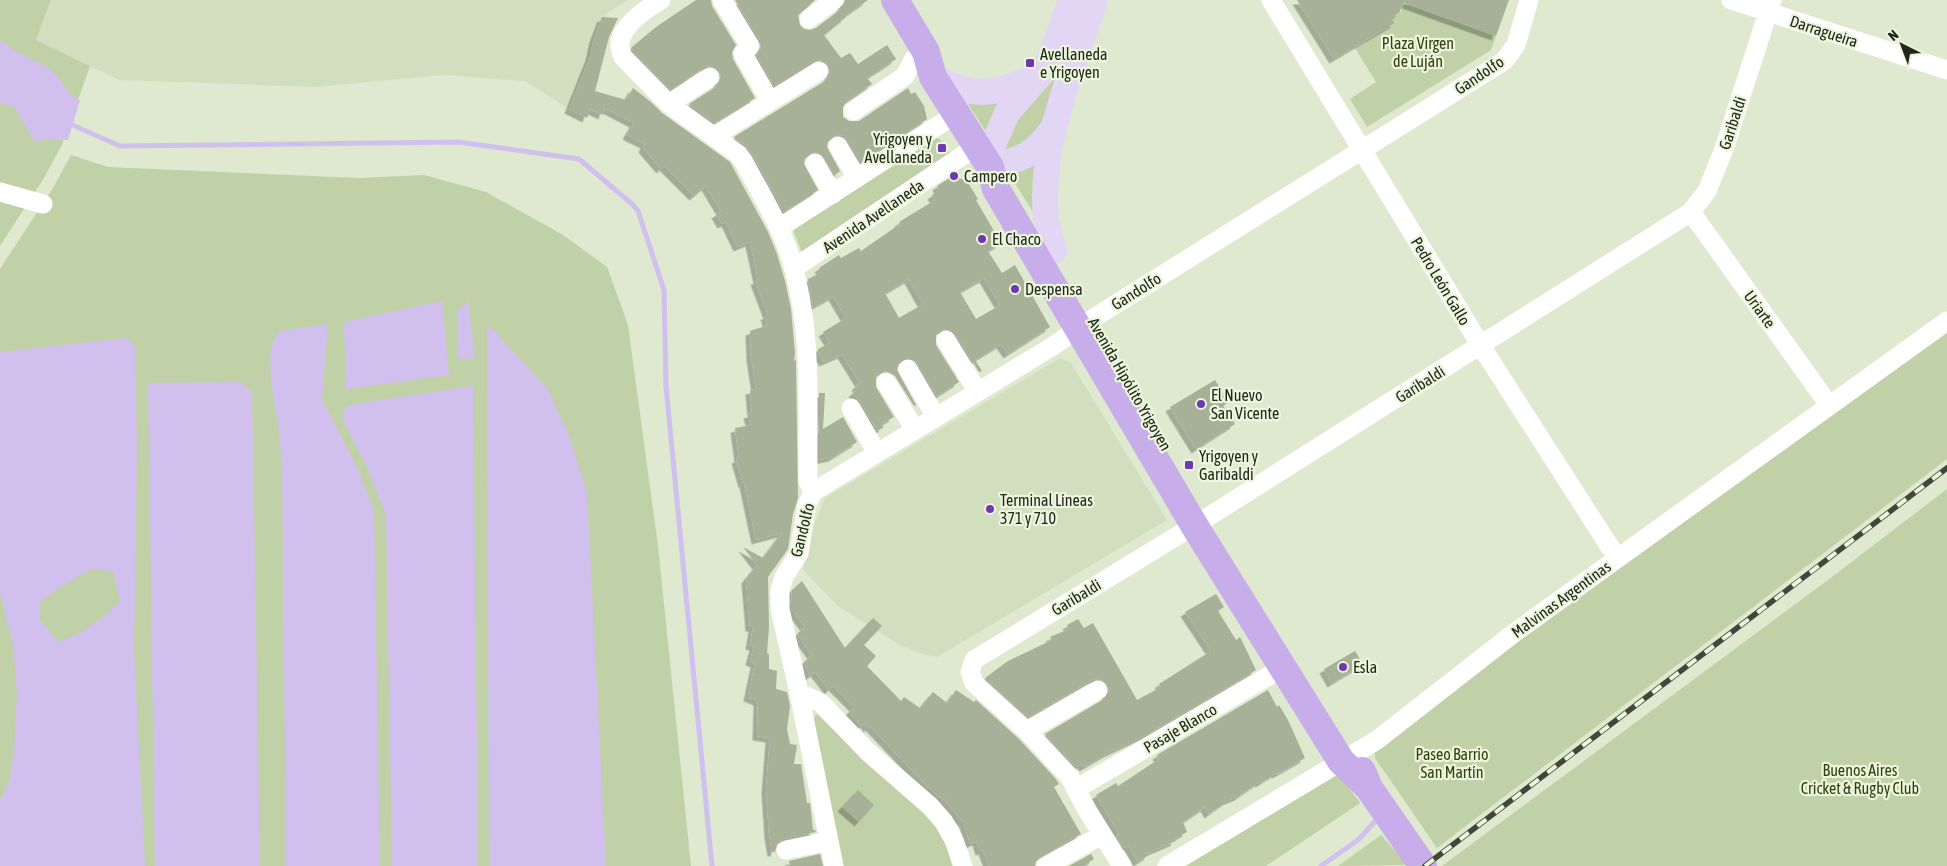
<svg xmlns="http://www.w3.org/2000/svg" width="1947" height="866" viewBox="0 0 1947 866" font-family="'Asap Condensed',sans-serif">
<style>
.built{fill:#d1dfbf}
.green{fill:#c0d1a8}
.water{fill:#d1c0ee;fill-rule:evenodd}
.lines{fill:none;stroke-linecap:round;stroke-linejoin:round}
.stream{stroke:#d1c0ee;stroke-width:5}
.building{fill:#a6b198;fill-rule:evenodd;filter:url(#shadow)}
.minor{stroke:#fff;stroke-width:19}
.secondary{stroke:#e3d6f4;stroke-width:26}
.primary{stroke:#c7adea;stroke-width:28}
.rail-casing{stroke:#41473a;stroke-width:5.5}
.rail{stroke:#ebf6dc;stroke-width:4;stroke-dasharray:11;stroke-linecap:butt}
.poi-dot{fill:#7038ae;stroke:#ebf6dc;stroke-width:2}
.labels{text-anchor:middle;stroke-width:4.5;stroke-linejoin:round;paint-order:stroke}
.street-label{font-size:16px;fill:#22261c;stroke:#ebf6dc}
.park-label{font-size:16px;fill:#2f400d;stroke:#ebf6dc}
.poi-label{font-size:16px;fill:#22261c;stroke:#ebf6dc;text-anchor:start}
</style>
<defs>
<filter id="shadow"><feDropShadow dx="-4.5" dy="4.5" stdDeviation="0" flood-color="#0004"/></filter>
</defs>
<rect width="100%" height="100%" fill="#dee9cf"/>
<path class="built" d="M 51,0 L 628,0 L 607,13 L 569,109 L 525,81 L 443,75 L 316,87 L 119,80 L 36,40 Z
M 1060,358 L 1071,363 L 1167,520 L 937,657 L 922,654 L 900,645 L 838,606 L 803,570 L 811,532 L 825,498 Z"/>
<path class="green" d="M 0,0 L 51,0 L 36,40 L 90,66 L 62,145 L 44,178 L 0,246 Z
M 1404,3 L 1496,36 L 1491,50 L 1367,127 L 1350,99 L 1376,82 L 1355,48 L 1395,23 L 1391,18 L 1401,12 Z
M 1066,48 L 1046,115 L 1031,142 L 1000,155 L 1006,132 Z
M 964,98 L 1008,102 L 990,138 Z
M 934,136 L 941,140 L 950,154 L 803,255 L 793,230 Z
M 1042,154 L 1038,220 L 1009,174 Z
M 71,155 L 108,167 L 359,178 L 424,175 L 486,192 L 563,235 L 607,267 L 628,325 L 658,546 L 691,866 L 0,866 L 0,269 L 53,188 Z
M 1947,323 L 1947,459 L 1437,848 L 1375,758 L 1375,752 L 1381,743 Z
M 1947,489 L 1947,866 L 1442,866 L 1828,580 Z
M 817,714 L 872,767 L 927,811 L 948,849 L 952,866 L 839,866 L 813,719 Z
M 1340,775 L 1360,803 L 1266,866 L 1181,866 L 1318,780 Z
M 1381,835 L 1408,865 L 1338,866 Z"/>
<path class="water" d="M 0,40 L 15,51 L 51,69 L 70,94 L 80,100 L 68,140 L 51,139 L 34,141 L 15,108 L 0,102 Z
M 468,300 L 475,358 L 458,359 L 457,312 Z
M 442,301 L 449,375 L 346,389 L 344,322 Z
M 328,324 L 322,399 L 358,470 L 374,511 L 380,866 L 286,866 L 282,472 C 281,457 280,441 278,425 C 275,401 261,349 280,331 Z
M 487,324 L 548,389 L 571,441 L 587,493 L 606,866 L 489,866 Z
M 125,338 C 135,341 137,348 135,358 L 137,447 L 134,651 L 145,866 L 0,866 L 0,801 L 10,779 L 14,751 L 17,694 L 13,644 L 0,592 L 0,352 ZM 91,569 L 113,571 L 120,601 C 103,619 82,634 58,642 L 40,620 L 40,602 L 54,591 Z
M 240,382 L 252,392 L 260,866 L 155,866 L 148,383 Z
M 473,386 L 478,866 L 392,866 L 386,515 L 368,469 L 344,422 L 343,415 L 345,408 L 355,404 Z"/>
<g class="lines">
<path class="stream" d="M 68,123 L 120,146 L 458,142 L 579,159 L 632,204 L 638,211 L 664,290 L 666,386 L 712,866
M 1321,866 L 1358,840 L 1379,817"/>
</g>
<path class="building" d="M 696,0 L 711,0 L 712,6 L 736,45 L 732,52 L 733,59 L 755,98 L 714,123 L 689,104 L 717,86 L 721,77 L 719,70 L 710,66 L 704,67 L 671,90 L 633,51 L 632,47 L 656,27 Z
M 735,0 L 815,0 L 798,15 L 800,25 L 804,29 L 810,30 L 816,28 L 841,9 L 845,0 L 868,0 L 845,16 L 846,17 L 824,35 L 841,58 L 850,53 L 858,64 L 887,45 L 896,59 L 867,78 L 872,84 L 846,102 L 843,107 L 843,117 L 849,121 L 859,121 L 908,88 L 911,94 L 915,92 L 924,106 L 927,119 L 861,162 L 844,136 L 838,135 L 832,137 L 828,141 L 827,147 L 840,171 L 835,175 L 821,154 L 814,152 L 809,154 L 805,158 L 804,164 L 818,190 L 784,212 L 753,155 L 745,145 L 734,137 L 825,81 L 829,76 L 830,70 L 825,61 L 818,60 L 774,86 L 757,55 L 761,48 L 760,40 Z
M 1297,0 L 1509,0 L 1496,36 L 1404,3 L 1399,13 L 1391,18 L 1395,23 L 1334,59 Z
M 602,17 L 618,18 L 609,37 L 595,91 L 626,100 L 633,88 L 652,103 L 662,113 L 730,162 L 768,232 L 777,254 L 785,281 L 791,309 L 795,353 L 794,361 L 796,360 L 796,365 L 798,498 L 793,514 L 788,549 L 768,577 L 769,627 L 767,653 L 769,654 L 769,669 L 777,671 L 776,689 L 787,692 L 790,706 L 787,729 L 790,744 L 797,745 L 794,764 L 801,764 L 807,803 L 810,803 L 813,830 L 815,830 L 816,832 L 783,839 L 778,842 L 775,852 L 772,852 L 769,834 L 766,789 L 770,738 L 757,736 L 758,701 L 748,697 L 755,663 L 750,661 L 754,646 L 750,645 L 753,627 L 750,627 L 746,579 L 757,565 L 743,547 L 763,558 L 782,533 L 756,540 L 744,483 L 743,483 L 736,459 L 739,458 L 735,428 L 751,425 L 748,414 L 752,413 L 750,390 L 756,389 L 751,356 L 750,331 L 768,325 L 765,315 L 768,315 L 755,280 L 758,280 L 750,242 L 738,247 L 726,222 L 722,224 L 716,214 L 721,211 L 706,186 L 694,196 L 664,166 L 661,169 L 643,148 L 645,144 L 627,135 L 634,123 L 605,108 L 603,115 L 590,109 L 587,118 L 569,109 L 590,56 L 594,38 Z
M 953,176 L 967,181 L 978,199 L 976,200 L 1001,243 L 988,251 L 1002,273 L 1015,265 L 1050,327 L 1008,354 L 1001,344 L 975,360 L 982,371 L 979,372 L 955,334 L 946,329 L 941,330 L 936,335 L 936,345 L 959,382 L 937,396 L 917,363 L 913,359 L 903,359 L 899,363 L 897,370 L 916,405 L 914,406 L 895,376 L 886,371 L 881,372 L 876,377 L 876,387 L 894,417 L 881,424 L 884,427 L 877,431 L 861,402 L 853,393 L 858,388 L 856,386 L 860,383 L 842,354 L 824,362 L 818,353 L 818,349 L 830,343 L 823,332 L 846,318 L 833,296 L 813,307 L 808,279 L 822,272 L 819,268 L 839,255 L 841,258 L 859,248 L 861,251 L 900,224 L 899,222 L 935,200 L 932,195 L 939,190 L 937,186 ZM 984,278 L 1000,305 L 976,319 L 960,292 ZM 909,279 L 923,304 L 899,318 L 885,293 Z
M 1215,380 L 1229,402 L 1223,406 L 1235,424 L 1196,449 L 1170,407 Z
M 819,393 L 825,393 L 823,429 L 843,417 L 857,442 L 833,457 L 819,460 Z
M 802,581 L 845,648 L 873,618 L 882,626 L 864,645 L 876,656 L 867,666 L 901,701 L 904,697 L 920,708 L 933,692 L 947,703 L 956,690 L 974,702 L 976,700 L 1019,739 L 1055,778 L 1059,784 L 1054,787 L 1081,834 L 1041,856 L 1036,861 L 1035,866 L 989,866 L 983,850 L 980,851 L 977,841 L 970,844 L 964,823 L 944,799 L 943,800 L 922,781 L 870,726 L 868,728 L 865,723 L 861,726 L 849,712 L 854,707 L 833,686 L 829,690 L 815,672 L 810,676 L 804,662 L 812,655 L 797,634 L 805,627 L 791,608 L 792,590 Z
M 1216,594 L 1224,607 L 1218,611 L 1236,640 L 1240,637 L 1256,670 L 1146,735 L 1108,753 L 1084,767 L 1082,764 L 1076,767 L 1045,734 L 1104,699 L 1109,690 L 1108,685 L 1104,681 L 1098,679 L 1092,680 L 1028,717 L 985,678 L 1008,661 L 1052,640 L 1050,637 L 1069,629 L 1067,625 L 1078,619 L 1084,628 L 1093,623 L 1137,700 L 1161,687 L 1159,684 L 1211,651 L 1185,612 Z
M 1355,651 L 1363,664 L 1332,683 L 1324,669 Z
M 1268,690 L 1277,707 L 1279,705 L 1288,720 L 1305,758 L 1277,774 L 1276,773 L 1260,783 L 1259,782 L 1239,796 L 1227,801 L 1209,814 L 1205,807 L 1183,822 L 1187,832 L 1174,839 L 1176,841 L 1148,853 L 1149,855 L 1138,862 L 1129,846 L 1124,848 L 1116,836 L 1119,834 L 1096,795 L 1116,783 L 1118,786 L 1159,759 L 1157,755 Z
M 858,790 L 874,805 L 859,822 L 842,807 Z
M 820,854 L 823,866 L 790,866 L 789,861 Z
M 1091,854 L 1094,859 L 1083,866 L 1069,866 Z"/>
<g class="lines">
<path class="minor" d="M 661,0 C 647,9 627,21 621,38 C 618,45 621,51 623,57 L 669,104 L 738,154 L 744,162 C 759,191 777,219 788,250 C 814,325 807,404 808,481 L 813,492
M 722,0 L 750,46 L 743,54 L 770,101
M 1271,0 L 1481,346 L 1617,558
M 1731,0 L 1947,70
M 809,19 L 834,0
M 669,104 L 710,77
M 853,111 L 905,76 L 913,60
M 716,135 L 819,71
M 838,146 L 857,178
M 815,163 L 833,194
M 0,192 L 43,204
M 1691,212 L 1829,405
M 779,228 L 956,114
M 794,268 L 977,146
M 946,340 L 978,392
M 908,369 L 936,417
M 886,382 L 915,430
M 851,408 L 877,453
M 799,693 L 821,703 L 868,752 L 930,806 L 944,822 L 954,840 L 963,866
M 1027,731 L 1098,690
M 1076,789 L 1284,667
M 786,850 L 829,841
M 834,866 L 799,693 L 780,609 L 780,590 L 784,577 L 799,553 L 807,505 L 813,492 L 1053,346 L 1092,319 L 1504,61 L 1516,45 L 1529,0
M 1046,866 L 1102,835
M 1122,866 L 1087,810 L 1069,776 L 1027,731 L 974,683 L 970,672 L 974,660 L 1208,517 L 1691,212 L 1707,191 L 1724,149 L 1772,0
M 1167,866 L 1377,740 L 1514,633 L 1947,321"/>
<path class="secondary" d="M 933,77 C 943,81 953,86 963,89 C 987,97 1013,87 1035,76
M 1054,127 C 1034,155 1023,159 990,167 L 993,145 L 1007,113 L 1041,74 L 1050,59 L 1071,0
M 1054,251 C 1051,240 1048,229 1046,218 C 1039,143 1073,69 1095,0"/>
<path class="primary" d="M 895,0 L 926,52 L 933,77 L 990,167 L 996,189 L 1194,525 L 1341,761 L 1369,788
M 1362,771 L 1369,788 L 1423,866"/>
<defs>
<path id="rail" d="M 1425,866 L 1947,468"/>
</defs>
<use href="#rail" class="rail-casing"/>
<use href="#rail" class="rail"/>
</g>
<g class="poi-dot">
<rect x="1025" y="58" width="10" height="10" rx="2.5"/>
<rect x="937" y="143" width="10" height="10" rx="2.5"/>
<circle cx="954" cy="176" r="5"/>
<circle cx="982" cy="239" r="5"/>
<circle cx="1015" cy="289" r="5"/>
<circle cx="1201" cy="404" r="5"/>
<rect x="1184" y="460" width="10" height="10" rx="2.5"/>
<circle cx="990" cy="509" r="5"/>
<circle cx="1343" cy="667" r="5"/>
</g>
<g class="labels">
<g class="street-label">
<text transform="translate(1824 31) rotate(18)" y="6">Darragueira</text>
<text transform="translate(1479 75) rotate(-34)" y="6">Gandolfo</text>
<text transform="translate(1732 123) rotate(-72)" y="6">Garibaldi</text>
<text transform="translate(873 216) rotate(-34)" y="6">Avenida Avellaneda</text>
<text transform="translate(1441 281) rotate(59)" y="6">Pedro León Gallo</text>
<text transform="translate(1136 291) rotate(-32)" y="6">Gandolfo</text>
<text transform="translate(1760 309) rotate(54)" y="6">Uriarte</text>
<text transform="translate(1130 384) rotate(60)" y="6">Avenida Hipólito Yrigoyen</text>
<text transform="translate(1420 384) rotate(-32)" y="6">Garibaldi</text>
<text transform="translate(802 530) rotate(-76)" y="6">Gandolfo</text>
<text transform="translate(1076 597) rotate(-31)" y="6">Garibaldi</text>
<text transform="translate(1561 599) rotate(-36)" y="6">Malvinas Argentinas</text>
<text transform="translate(1180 728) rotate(-30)" y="6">Pasaje Blanco</text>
</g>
<g class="park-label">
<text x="1418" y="49">Plaza Virgen<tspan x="1418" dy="18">de Luján</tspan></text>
<text x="1452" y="760">Paseo Barrio<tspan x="1452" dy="18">San Martín</tspan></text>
<text x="1860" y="776">Buenos Aires<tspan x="1860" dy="18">Cricket &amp; Rugby Club</tspan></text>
</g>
<g class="poi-label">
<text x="1040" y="60">Avellaneda<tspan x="1040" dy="18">e Yrigoyen</tspan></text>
<text x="932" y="145" text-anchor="end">Yrigoyen y<tspan x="932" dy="18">Avellaneda</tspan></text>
<text x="964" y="182">Campero</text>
<text x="992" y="245">El Chaco</text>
<text x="1025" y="295">Despensa</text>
<text x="1211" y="401">El Nuevo<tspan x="1211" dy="18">San Vicente</tspan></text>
<text x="1199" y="462">Yrigoyen y<tspan x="1199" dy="18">Garibaldi</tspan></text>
<text x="1000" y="506">Terminal Líneas<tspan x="1000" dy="18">371 y 710</tspan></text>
<text x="1353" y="673">Esla</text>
</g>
</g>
<g transform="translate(1902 45) rotate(318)" stroke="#ebf6dc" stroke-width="4" paint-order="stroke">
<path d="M0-4L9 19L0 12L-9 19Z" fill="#22261c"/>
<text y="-8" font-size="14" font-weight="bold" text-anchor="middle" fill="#22261c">N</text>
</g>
</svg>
